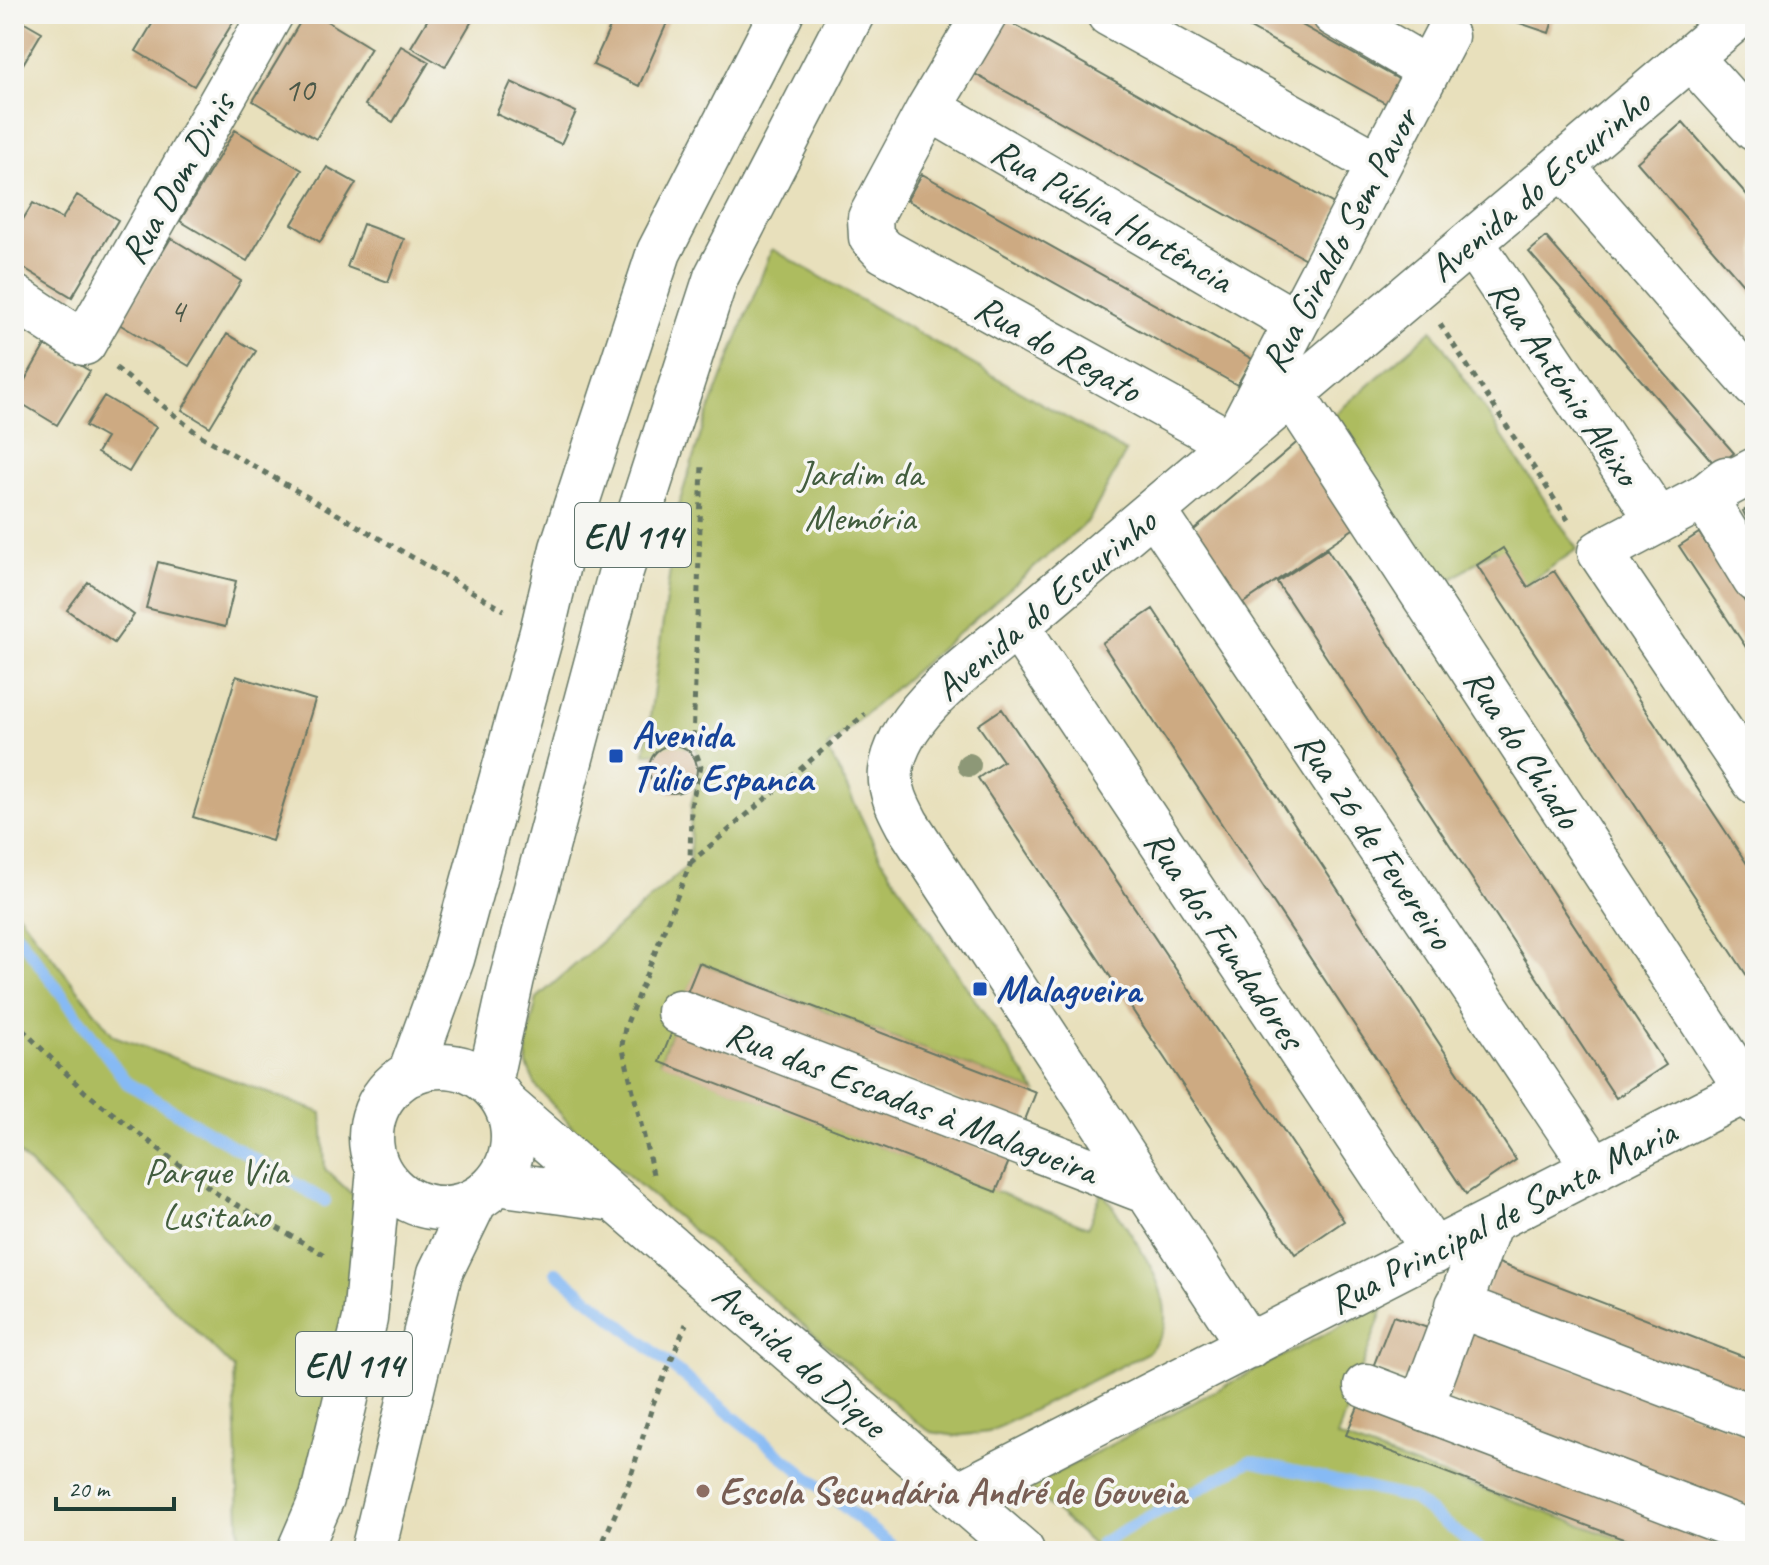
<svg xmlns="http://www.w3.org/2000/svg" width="1769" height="1565" viewBox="0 0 1769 1565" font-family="Caveat,sans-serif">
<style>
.green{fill:#adbc5e;stroke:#667c49;stroke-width:2}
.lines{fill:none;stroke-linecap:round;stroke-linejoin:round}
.stream{stroke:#86baf4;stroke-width:12}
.building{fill:#cdaa82}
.minor-casing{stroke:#657664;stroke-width:47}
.major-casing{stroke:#657664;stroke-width:47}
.path{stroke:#657664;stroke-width:5;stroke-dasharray:6 6;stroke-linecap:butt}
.minor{stroke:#fff;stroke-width:44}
.major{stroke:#fff;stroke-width:44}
.tree{fill:#8d9877}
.transit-dot{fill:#1a4fb4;stroke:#f6f6f2;stroke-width:3}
.education-dot{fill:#8d6e63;stroke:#f6f6f2;stroke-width:3}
.labels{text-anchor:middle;stroke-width:7;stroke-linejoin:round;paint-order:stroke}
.number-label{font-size:34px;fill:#4a5848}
.shield{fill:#f6f6f2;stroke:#60746d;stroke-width:2}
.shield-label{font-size:36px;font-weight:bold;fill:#1f3d34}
.street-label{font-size:38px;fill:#1f3d34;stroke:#f6f6f2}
.park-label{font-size:38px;fill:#425d3e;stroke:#f6f6f2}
.transit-label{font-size:38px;font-weight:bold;fill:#164399;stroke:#f6f6f2;text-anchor:start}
.education-label{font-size:38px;font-weight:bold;fill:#785e54;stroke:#f6f6f2;text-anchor:start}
</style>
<rect width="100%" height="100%" fill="#f6f6f2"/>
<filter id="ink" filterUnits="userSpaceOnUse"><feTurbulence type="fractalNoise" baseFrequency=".0125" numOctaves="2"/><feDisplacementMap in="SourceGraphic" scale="16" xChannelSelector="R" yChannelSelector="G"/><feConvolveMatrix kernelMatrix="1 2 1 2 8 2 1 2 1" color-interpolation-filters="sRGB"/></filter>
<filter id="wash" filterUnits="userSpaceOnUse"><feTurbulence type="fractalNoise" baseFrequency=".006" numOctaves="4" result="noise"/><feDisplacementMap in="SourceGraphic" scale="32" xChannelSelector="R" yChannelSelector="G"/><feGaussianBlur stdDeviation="1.8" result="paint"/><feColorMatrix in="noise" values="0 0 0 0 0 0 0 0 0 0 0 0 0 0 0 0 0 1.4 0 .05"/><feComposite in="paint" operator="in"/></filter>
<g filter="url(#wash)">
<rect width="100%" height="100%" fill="#e8e0bc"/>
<path class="green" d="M 772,249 L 1126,452 L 1089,520 L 827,747 L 881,858 L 1036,1092 L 700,963 L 660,1061 L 1088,1227 L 1102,1191 C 1124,1225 1179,1292 1162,1333 C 1159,1341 1153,1347 1147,1353 L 989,1432 L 956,1436 L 931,1432 L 920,1425 L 573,1128 L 536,1086 L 527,1065 L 527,1043 L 537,998 L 690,864 L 691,805 L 701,766 L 694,746 L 645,754 L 679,504 L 703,427 Z
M 1432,330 L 1577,549 L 1520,589 L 1494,550 L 1434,592 L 1325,423 Z
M 14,908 L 114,1036 L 322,1113 L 325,1169 L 356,1198 L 353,1316 L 302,1488 L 278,1551 L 240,1551 L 234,1369 L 14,1149 Z
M 1385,1303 L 1337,1437 L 1653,1551 L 1100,1551 L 1029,1487 Z"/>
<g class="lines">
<path class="stream" d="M 14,930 L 127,1083 L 325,1201
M 556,1272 L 898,1551
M 1101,1543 L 1250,1461 L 1411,1498 L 1482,1551"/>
</g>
<g id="blocks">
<path class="building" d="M 158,14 L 238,14 L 194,86 L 136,51 Z
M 305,14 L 315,14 L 371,48 L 316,139 L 253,101 Z
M 431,14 L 476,14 L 445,67 L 411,47 Z
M 616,14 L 671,14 L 639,86 L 593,65 Z
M 1225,14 L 1282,14 L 1407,84 L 1394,108 Z
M 1493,14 L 1555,14 L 1549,33 Z
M 14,16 L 42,32 L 14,79 Z
M 1006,20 L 1339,207 L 1309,261 L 975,74 Z
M 401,46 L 429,62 L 393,122 L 365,105 Z
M 511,82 L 576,112 L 561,144 L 496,114 Z
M 1683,122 L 1755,204 L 1755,298 L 1637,162 Z
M 235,130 L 302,170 L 247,261 L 180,221 Z
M 327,167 L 356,183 L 320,242 L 292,224 Z
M 922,174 L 1252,359 L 1237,385 L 907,200 Z
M 77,195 L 118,220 L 72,297 L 14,262 L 14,234 L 33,203 L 62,219 Z
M 363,224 L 404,239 L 388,282 L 347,267 Z
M 1546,237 L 1734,453 L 1717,467 L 1529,252 Z
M 171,238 L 241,281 L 189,366 L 119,324 Z
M 227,334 L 256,351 L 210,427 L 182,410 Z
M 45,345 L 90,371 L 57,425 L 14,399 Z
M 104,396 L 156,427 L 129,472 L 97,453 L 106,438 L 85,426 Z
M 1301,439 L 1359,525 L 1240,605 L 1193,531 Z
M 1755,505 L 1755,535 L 1743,511 Z
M 1699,533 L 1755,617 L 1755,661 L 1679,546 Z
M 1503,548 L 1528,587 L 1554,571 L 1755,876 L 1755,988 L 1477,565 Z
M 1327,549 L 1666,1065 L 1616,1098 L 1277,582 Z
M 158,562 L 236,581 L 225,627 L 146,608 Z
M 88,582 L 134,615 L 114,643 L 67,610 Z
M 1153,609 L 1516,1160 L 1466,1194 L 1102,643 Z
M 236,676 L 315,700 L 272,841 L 193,817 Z
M 1002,709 L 1344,1221 L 1295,1254 L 978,778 L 1003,761 L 978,725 Z
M649 769a24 24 0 1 1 48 0a24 24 0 1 1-48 0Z
M 699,963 L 1036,1092 L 1023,1125 L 686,995 Z
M 673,1029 L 1010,1159 L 996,1192 L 660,1062 Z
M 1496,1262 L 1755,1361 L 1755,1401 L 1483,1297 Z
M 1393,1316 L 1428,1328 L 1409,1380 L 1373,1367 Z
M 1471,1330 L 1755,1437 L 1755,1513 L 1446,1395 Z
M 1360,1402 L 1752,1551 L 1655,1551 L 1346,1435 Z"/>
</g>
</g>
<g filter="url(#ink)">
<use href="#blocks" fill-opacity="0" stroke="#657664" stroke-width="2"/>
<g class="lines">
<defs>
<path id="minor" d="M 985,14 L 929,108 L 870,218 L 871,237 L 884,251 L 1233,444 L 1446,36
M 1109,14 L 1378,164
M 1334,14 L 1428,69
M 1690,57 L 1755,129
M 929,108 L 1295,322
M 1562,166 L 1755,386
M 1472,243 L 1659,521
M 14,297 L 84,343 L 271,14
M 1292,394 L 1755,1102
M 1755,470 L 1600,552 L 1755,782
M 1726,479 L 1704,497 L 1755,580
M 1154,511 L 1595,1169
M 1017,626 L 1434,1252
M 679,1012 L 1145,1191
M 506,1105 L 1022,1551
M 497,1183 L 614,1199
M 1458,1305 L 1755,1418
M 1249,1346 L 907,824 C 898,807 889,790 891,771 C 898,713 974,662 1017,626 L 1741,14
M 1366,1386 L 1755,1534
M 1421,1407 L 1490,1222
M 958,1494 L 1755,1086"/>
<path id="major" d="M371 1137a71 71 0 1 1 142 0a71 71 0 1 1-142 0Z
M 410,1074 L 452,959 L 542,632 L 562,548 L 659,252 L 781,14
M 489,1083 L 512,978 L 621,571 L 716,277 L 852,14
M 299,1551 L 322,1498 L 365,1319 L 379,1170
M 373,1551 L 440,1273 L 475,1201"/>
</defs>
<use href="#minor" class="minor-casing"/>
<use href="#major" class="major-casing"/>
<path class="path" d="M 1440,324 L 1570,523
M 116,368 L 198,434 L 504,610
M 690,863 L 865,714
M 14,1021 L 85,1092 L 216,1193 L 328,1257
M 653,1174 L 622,1045 L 625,1028 L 690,864 L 691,805 L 701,766 L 693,745 L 702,463
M 599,1551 L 629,1482 L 653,1404 L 686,1324"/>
<use href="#minor" class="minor"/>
<use href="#major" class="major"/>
</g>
<circle class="tree" cx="969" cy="765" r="12"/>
</g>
<g class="transit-dot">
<rect x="608" y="748" width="16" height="16" rx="4"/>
<rect x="972" y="981" width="16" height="16" rx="4"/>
</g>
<circle class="education-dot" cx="703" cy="1491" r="8"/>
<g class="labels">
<g class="number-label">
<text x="299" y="101">10</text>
<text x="177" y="322">4</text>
</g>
<g class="shield">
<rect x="575" y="503" width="116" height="64" rx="6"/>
<rect x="296" y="1332" width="116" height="64" rx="6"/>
</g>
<g class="shield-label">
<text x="633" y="548">EN 114</text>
<text x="354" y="1377">EN 114</text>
</g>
<g class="street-label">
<text transform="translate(177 178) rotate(-60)" y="13">Rua Dom Dinis</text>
<text transform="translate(1539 185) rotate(-40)" y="13">Avenida do Escurinho</text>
<text transform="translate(1112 215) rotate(30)" y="13">Rua Públia Hortência</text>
<text transform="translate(1339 240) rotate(-62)" y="13">Rua Giraldo Sem Pavor</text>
<text transform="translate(1058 348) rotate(29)" y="13">Rua do Regato</text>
<text transform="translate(1565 382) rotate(56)" y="13">Rua António Aleixo</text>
<text transform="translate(1045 604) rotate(-40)" y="13">Avenida do Escurinho</text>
<text transform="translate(1523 748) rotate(57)" y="13">Rua do Chiado</text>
<text transform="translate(1375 840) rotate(56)" y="13">Rua 26 de Fevereiro</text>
<text transform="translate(1225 939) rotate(56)" y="13">Rua dos Fundadores</text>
<text transform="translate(912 1102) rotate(21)" y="13">Rua das Escadas à Malagueira</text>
<text transform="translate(1502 1216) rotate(-27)" y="13">Rua Principal de Santa Maria</text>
<text transform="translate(800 1359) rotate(41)" y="13">Avenida do Dique</text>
</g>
<g class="park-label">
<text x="860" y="486">Jardim da<tspan x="860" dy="44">Memória</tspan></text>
<text x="216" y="1184">Parque Vila<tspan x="216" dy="44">Lusitano</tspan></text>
</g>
<g class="transit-label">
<text x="632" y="747">Avenida<tspan x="632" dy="44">Túlio Espanca</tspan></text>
<text x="996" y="1002">Malagueira</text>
</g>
<g class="education-label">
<text x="719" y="1504">Escola Secundária André de Gouveia</text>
</g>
</g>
<rect width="1769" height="1565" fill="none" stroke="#f6f6f2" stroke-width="48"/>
<path d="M56 1497v12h118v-12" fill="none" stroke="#1f3d34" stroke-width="4"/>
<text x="68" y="1497" font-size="24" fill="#1f3d34" stroke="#f6f6f2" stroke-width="6" paint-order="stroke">20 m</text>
</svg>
